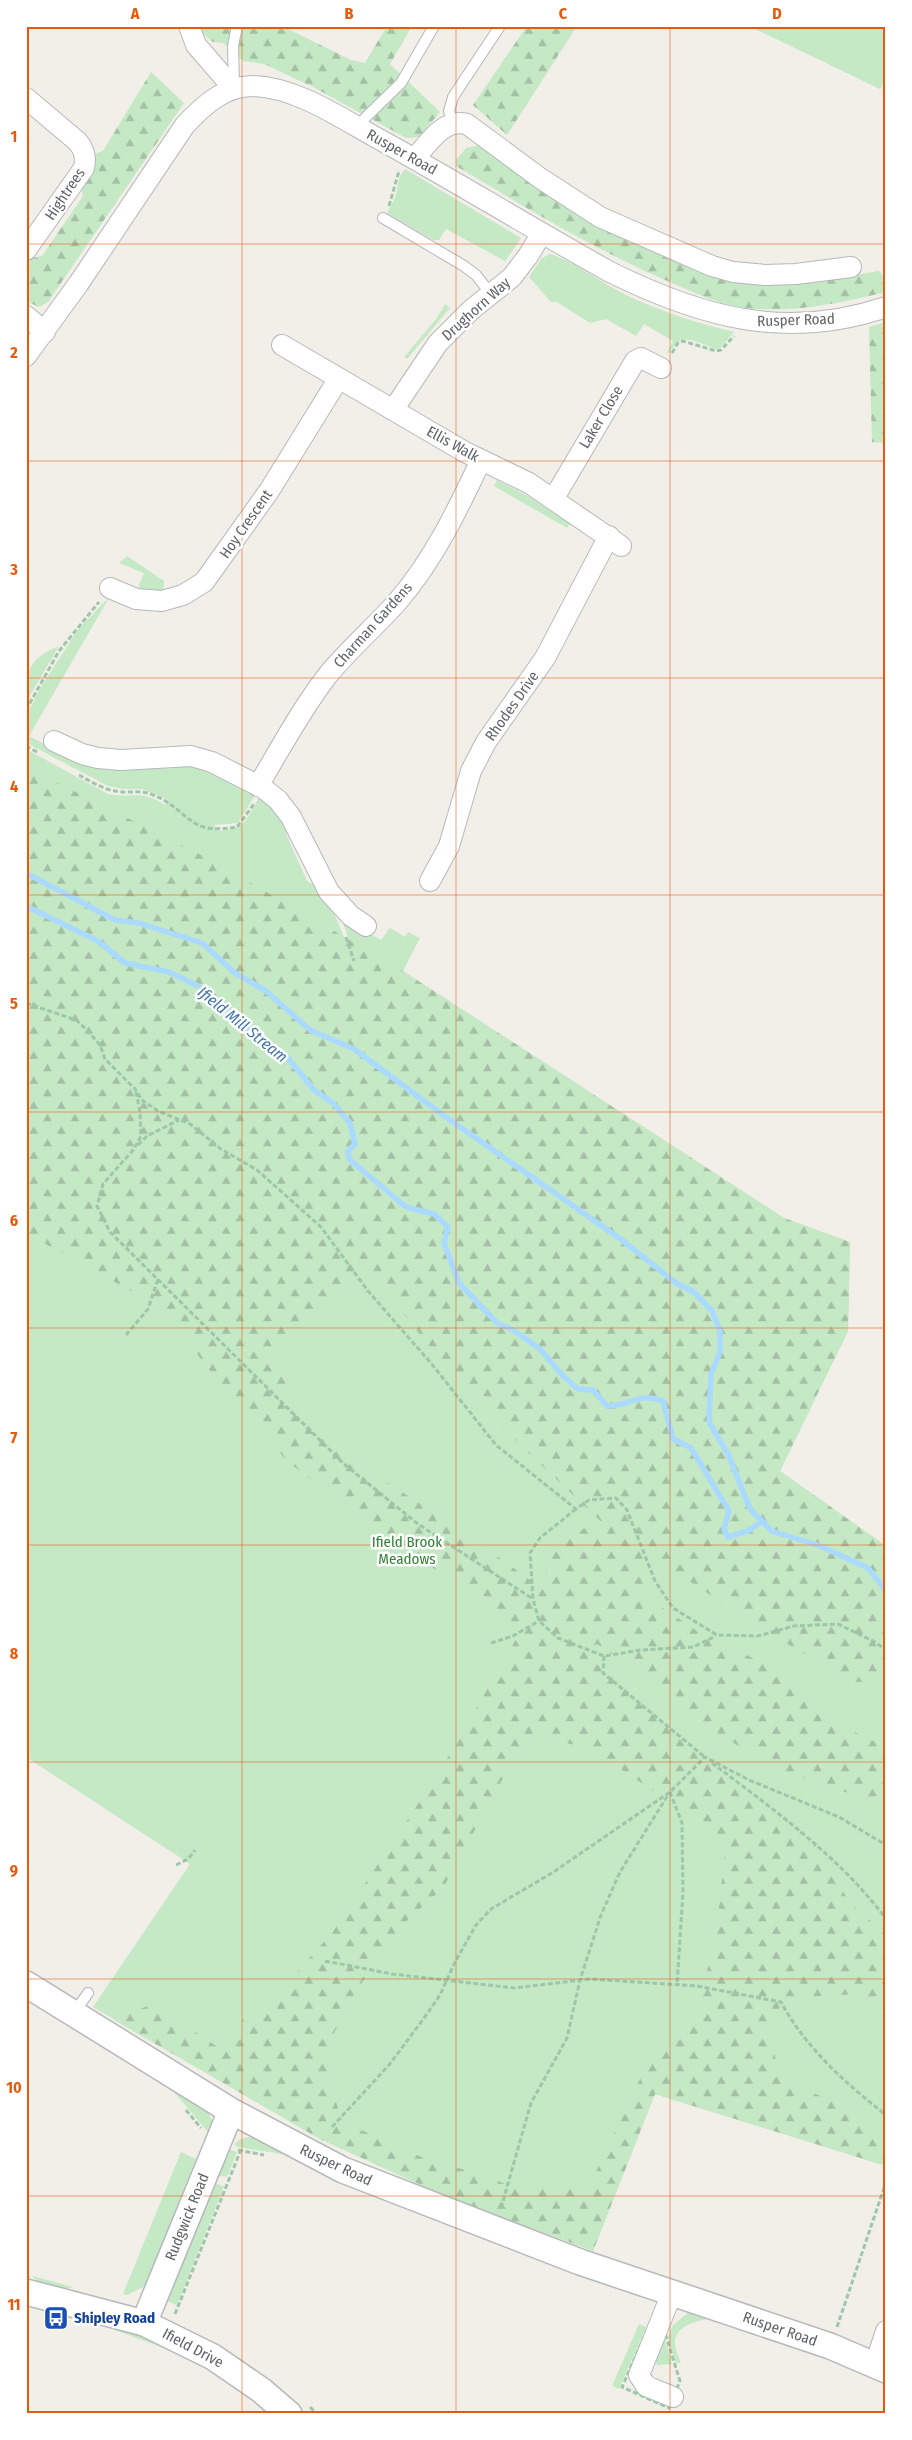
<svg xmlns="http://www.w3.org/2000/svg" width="912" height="2440" viewBox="0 0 912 2440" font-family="'Fira Sans Condensed',sans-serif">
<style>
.green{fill:#c5e8c5}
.forest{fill:url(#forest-firs);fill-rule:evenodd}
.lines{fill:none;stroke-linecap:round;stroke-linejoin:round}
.stream{stroke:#aadaff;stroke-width:5.5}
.service-casing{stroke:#b5b8bc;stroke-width:12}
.minor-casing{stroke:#b5b8bc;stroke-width:22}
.tertiary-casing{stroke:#b5b8bc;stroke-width:28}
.path{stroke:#9cc7a9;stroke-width:3;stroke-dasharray:5 2.5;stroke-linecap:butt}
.service{stroke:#fff;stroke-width:10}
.minor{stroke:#fff;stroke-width:20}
.tertiary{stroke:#fff;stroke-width:25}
.grid{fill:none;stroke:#e8590c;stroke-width:1;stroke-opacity:0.55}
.labels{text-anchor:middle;stroke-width:5;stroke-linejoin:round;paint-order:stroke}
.street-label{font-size:15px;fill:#5f6368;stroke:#fff}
.park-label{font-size:15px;fill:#348238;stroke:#fff}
.transit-label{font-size:15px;font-weight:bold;fill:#164399;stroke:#fff;text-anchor:start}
.water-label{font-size:16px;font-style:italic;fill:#4174aa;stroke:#fff}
.neatline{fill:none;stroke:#e8590c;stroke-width:2}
.grid-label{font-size:16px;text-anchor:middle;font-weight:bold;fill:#e8590c}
</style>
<defs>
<pattern id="forest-firs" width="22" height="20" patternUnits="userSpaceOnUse" patternTransform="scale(1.25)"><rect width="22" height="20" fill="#c5e8c5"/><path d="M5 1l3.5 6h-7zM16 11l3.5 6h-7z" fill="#a3c0a4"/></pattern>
</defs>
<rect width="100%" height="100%" fill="#f1efe8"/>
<path class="green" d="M 749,26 L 886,26 L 886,78 L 880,89 Z
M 405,169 L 521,238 L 505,261 L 446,229 L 439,240 L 433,240 L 387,213 L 395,198 L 400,176 Z
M 549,254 C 566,257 606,285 624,294 C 659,311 696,323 734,332 L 720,348 L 716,349 L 692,340 L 681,339 L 666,355 L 673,341 L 644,324 L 636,336 L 606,319 L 590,323 L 557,302 L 551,302 L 529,277 L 541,259 Z
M 445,304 L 450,308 L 407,359 L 404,357 L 437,318 Z
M 497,480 L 526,495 L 570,524 L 567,528 L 494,486 Z
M 127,556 L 164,581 L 163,593 L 140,591 L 139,585 L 144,573 L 119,563 Z
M 110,596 L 29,736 L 69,757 L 116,766 L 123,770 L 175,768 L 180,762 L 191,763 L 255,795 L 238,823 L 215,825 L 216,831 C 245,830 246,821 259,797 L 268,803 L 289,827 L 286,834 L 307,881 C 327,890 336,918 344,937 L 349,940 L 341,917 L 381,940 L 390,928 L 405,937 L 408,932 L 420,938 L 403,971 L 784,1218 L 850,1242 L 848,1331 L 780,1471 L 886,1546 L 886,2166 L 655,2094 L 593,2251 L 443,2195 L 320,2139 L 93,2007 L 190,1864 L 26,1757 L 26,749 L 108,794 C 134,799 140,789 165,805 L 169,800 L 142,789 L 123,789 L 108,786 L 34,747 L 26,741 L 26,716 L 41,687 L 77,631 Z
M 59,646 L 26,702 C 26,671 28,659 59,646 Z
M 168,2085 C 188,2097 217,2106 212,2133 L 207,2131 Z
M 256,2136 L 288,2155 L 237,2147 L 234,2144 L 241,2139 Z
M 228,2149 L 237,2152 L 227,2177 L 216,2175 Z
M 181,2152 L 196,2159 L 145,2286 L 127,2295 L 123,2294 Z
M 213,2183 L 224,2186 L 177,2305 L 167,2301 L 167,2296 Z
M 32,2276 L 73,2287 C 58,2292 42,2287 32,2276 Z
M 688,2313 L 695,2313 L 709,2319 C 697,2320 674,2327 675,2343 C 675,2349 679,2357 681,2363 L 676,2363 L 668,2337 L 673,2325 Z
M 114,2324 L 166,2343 L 164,2348 L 112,2329 Z
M 639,2324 L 646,2327 L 619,2389 L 612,2386 Z
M 664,2337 L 672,2364 L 657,2365 L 655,2359 Z"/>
<path class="forest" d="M 201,26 L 282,26 L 351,60 L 365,63 L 387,26 L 412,26 L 390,64 L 440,112 L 419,137 L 406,138 L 313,87 L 264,64 L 243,61 L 223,43 L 213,42 L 202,33 Z
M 527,26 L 577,26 L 507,135 L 473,105 Z
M 151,72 L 184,103 L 48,302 L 39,307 L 26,301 L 26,264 L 29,259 L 42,256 L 83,196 L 81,186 L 93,154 L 103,151 Z
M 480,145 L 682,262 L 826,280 L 879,271 L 886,279 L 886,292 C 841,303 794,313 747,308 C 719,305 691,291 665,280 C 592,248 525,207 456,166 L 456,160 L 466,148 Z
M 886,322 L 886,443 L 872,442 L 869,327 Z
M 26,767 L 211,860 L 403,971 L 784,1218 L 850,1242 L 848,1331 L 780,1471 L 886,1546 L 886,1681 L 855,1682 L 775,1637 L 646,1553 L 647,1597 L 706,1637 L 773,1667 L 846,1728 L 886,1747 L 886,1804 L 878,1803 L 777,1769 L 694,1719 L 635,1668 L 597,1644 L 586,1649 L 594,1662 L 814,1842 L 850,1903 L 886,1934 L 886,2018 L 861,1994 L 785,1998 L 781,2002 L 770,2041 L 783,2081 L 843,2105 L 886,2138 L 886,2166 L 655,2094 L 593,2251 L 443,2195 L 320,2139 L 114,2020 L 152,2004 L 221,2049 L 244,2018 L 274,1997 L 332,1933 L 440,1771 L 522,1629 L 400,1545 L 289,1463 L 227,1393 L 162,1308 L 42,1242 L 26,1247 ZM 365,1262 L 461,1389 L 609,1529 L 585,1528 L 547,1548 L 545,1591 L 478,1542 L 361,1465 L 291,1396 L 272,1350 ZM 541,1737 L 588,1748 L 686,1812 L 725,1851 L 717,1927 L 697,2016 L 645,2068 L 588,2189 L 555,2188 L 519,2190 L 482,2174 L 430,2161 L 348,2124 L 338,2109 L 323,2054 L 353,1996 L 398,1929 L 443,1888 L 513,1760 Z"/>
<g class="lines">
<path class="stream" d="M 26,873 L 115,920 L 139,923 L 202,943 L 235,973 L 266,991 L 310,1030 L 354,1049 L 443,1115 L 622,1240 L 676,1283 L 694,1292 L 712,1311 L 720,1331 L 720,1352 L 711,1374 L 709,1422 L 729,1456 L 750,1509 L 772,1531 L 820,1546 L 868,1568 L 886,1591
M 26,906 L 98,941 L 125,963 L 169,972 L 198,986 L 219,1002 L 263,1044 L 287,1057 L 314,1090 L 334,1104 L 350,1123 L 355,1144 L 348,1151 L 349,1159 L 406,1207 L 434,1214 L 448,1227 L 444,1243 L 459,1283 L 497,1323 L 513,1330 L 540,1349 L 563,1376 L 578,1389 L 593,1390 L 607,1406 C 630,1406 640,1392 663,1401 L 673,1439 L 691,1448 L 729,1511 L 724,1529 L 728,1537 L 748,1531 L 762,1521"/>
<defs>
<path id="service" d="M 234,85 L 233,46 L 237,26
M 453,123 L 449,111 L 453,97 L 500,26
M 358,128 L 365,118 L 401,83 L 434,26
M 383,218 L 464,266 L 476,275 L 491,294
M 74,2013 L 88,1993"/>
<path id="minor" d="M 189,26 L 196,45 L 234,89
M 26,98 L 78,142 C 85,151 86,158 84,168 L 26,250
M 415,158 C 429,143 443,118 467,124 L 540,178 L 600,217 L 712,266 L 733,272 L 765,275 L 796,274 L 851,267
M 26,316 L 45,332
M 282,345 L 465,452 L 529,483 L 621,546
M 26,356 L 79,283 L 185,125 C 203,106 224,86 252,86 C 296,87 339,117 377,138 C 455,181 531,228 610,272 C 701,317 786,341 886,307
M 393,410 L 438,343 L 471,310 L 512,277 L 528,256 L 542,233
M 554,498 L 635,361 L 641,358 L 661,368
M 110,588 L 136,599 L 162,601 L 183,595 L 204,582 L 269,491 L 339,378
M 54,741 L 82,754 L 98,758 L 121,760 L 191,756 L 212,762 L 263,788 L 278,800 L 291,817 L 329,892 L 351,916 L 366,926
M 258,786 C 280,749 301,710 327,676 C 349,649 375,627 398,601 C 434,559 458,509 481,460
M 430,881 L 449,846 L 471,771 L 486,742 L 545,658 L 609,536
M 672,2293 L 639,2375 L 646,2386 L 673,2397
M 875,2365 L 886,2331"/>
<path id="tertiary" d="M 26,1984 L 231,2111 L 343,2170 L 580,2262 L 830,2346 L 886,2370
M 26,2292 L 144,2323 L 213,2357 L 261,2390 L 289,2414
M 144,2323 L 231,2111"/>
</defs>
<use href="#service" class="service-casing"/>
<use href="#minor" class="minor-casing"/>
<use href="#tertiary" class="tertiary-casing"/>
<path class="path" d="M 389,206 L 399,171
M 672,353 L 678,343 L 683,341 L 716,351 L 721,350 L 734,336
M 26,710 L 59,651 L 99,602
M 26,746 L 39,753
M 79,775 C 90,781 102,789 115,791 C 128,794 141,789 153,795 C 191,810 186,836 237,827 L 254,804
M 346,937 L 354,961
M 26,1003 L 76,1020 L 87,1030 L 100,1045 L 105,1059 L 135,1089 L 142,1100 L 158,1111 L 190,1124 L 221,1149 L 257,1170 L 321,1227 L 368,1291 L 430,1362 L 496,1445 L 576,1509 L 589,1500 L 616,1498 L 627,1510 L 655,1581 L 673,1608 L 717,1635 L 758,1636 L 794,1626 L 838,1624 L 875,1642 L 886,1650
M 136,1092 L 140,1112 L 141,1136 L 134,1149 L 103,1184 L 97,1206 L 110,1232 L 344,1464 L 418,1524 L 533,1599
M 138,1145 L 147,1136 L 179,1120
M 126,1335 L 148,1309 L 158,1279
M 576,1509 L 540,1538 L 530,1553 L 533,1599 L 539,1621 L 558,1638 L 604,1656 L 641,1650 L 693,1647 L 716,1636
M 491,1643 L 513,1636 L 539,1621
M 604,1656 L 603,1673 L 706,1758
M 712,1763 C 773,1809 841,1858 886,1919
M 670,1792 L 682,1823 L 683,1892 L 677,1985
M 176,1865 L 188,1859 L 195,1850
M 325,1961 L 392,1974 L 514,1988 L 590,1979 L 697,1986 L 781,2002 C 805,2047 846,2084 886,2115
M 186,2110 L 201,2128
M 332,2127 L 389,2065 L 427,2014 L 440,1995 L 455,1962 L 476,1925 L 491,1909 L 552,1873 L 670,1792 L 705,1757 L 749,1780 L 839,1817 L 886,1845
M 238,2150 L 264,2155
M 501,2208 L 531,2103 L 567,2038 L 580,1980 L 601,1915 L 620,1872 L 668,1795
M 175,2314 L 240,2152
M 661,2320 L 680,2381 L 669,2408 L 622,2387 L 648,2328 Z
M 837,2327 L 886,2182
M 310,2407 L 317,2414"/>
<use href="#service" class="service"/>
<use href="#minor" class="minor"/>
<use href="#tertiary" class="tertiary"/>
</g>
<path class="grid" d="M 242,26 L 242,2414M 456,26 L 456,2414M 670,26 L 670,2414M 26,244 L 886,244M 26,461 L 886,461M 26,678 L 886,678M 26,895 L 886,895M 26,1112 L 886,1112M 26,1328 L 886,1328M 26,1545 L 886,1545M 26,1762 L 886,1762M 26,1979 L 886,1979M 26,2196 L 886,2196"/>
<defs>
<symbol id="bus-square" viewBox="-11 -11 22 22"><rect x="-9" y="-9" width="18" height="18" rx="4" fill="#1a4fb4" stroke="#fff"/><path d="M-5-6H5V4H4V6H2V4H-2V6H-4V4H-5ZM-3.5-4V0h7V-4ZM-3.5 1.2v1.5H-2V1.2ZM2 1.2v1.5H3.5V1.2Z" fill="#fff"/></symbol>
</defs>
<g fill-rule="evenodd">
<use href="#bus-square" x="42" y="2304" width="28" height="28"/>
</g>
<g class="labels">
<g class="street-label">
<text transform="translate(402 152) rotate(29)" y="5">Rusper Road</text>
<text transform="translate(65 194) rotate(-56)" y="5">Hightrees</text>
<text transform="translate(476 309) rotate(-42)" y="5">Drughorn Way</text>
<text transform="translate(796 320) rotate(-2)" y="5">Rusper Road</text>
<text transform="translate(601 417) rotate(-59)" y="5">Laker Close</text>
<text transform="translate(453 444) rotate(29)" y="5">Ellis Walk</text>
<text transform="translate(246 524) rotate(-55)" y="5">Hoy Crescent</text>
<text transform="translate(373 625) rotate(-48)" y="5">Charman Gardens</text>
<text transform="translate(512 706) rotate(-55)" y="5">Rhodes Drive</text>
<text transform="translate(336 2165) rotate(25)" y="5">Rusper Road</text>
<text transform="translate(187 2217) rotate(-68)" y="5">Rudgwick Road</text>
<text transform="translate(780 2329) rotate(19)" y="5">Rusper Road</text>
<text transform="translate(193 2348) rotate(28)" y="5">Ifield Drive</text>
</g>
<g class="park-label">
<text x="407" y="1547">Ifield Brook<tspan x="407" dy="17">Meadows</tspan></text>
</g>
<g class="transit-label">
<text x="74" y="2323">Shipley Road</text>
</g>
<g class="water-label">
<text transform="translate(243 1024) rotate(39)" y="6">Ifield Mill Stream</text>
</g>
</g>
<rect width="912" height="2440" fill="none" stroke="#ffffff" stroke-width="55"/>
<rect x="28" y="28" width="856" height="2384" class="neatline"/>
<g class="grid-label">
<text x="135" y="19">A</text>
<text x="349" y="19">B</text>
<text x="563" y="19">C</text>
<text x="777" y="19">D</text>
<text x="14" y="142">1</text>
<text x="14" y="358">2</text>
<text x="14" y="575">3</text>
<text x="14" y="792">4</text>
<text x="14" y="1009">5</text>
<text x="14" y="1226">6</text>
<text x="14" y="1443">7</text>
<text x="14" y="1659">8</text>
<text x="14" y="1876">9</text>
<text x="14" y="2093">10</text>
<text x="14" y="2310">11</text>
</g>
</svg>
